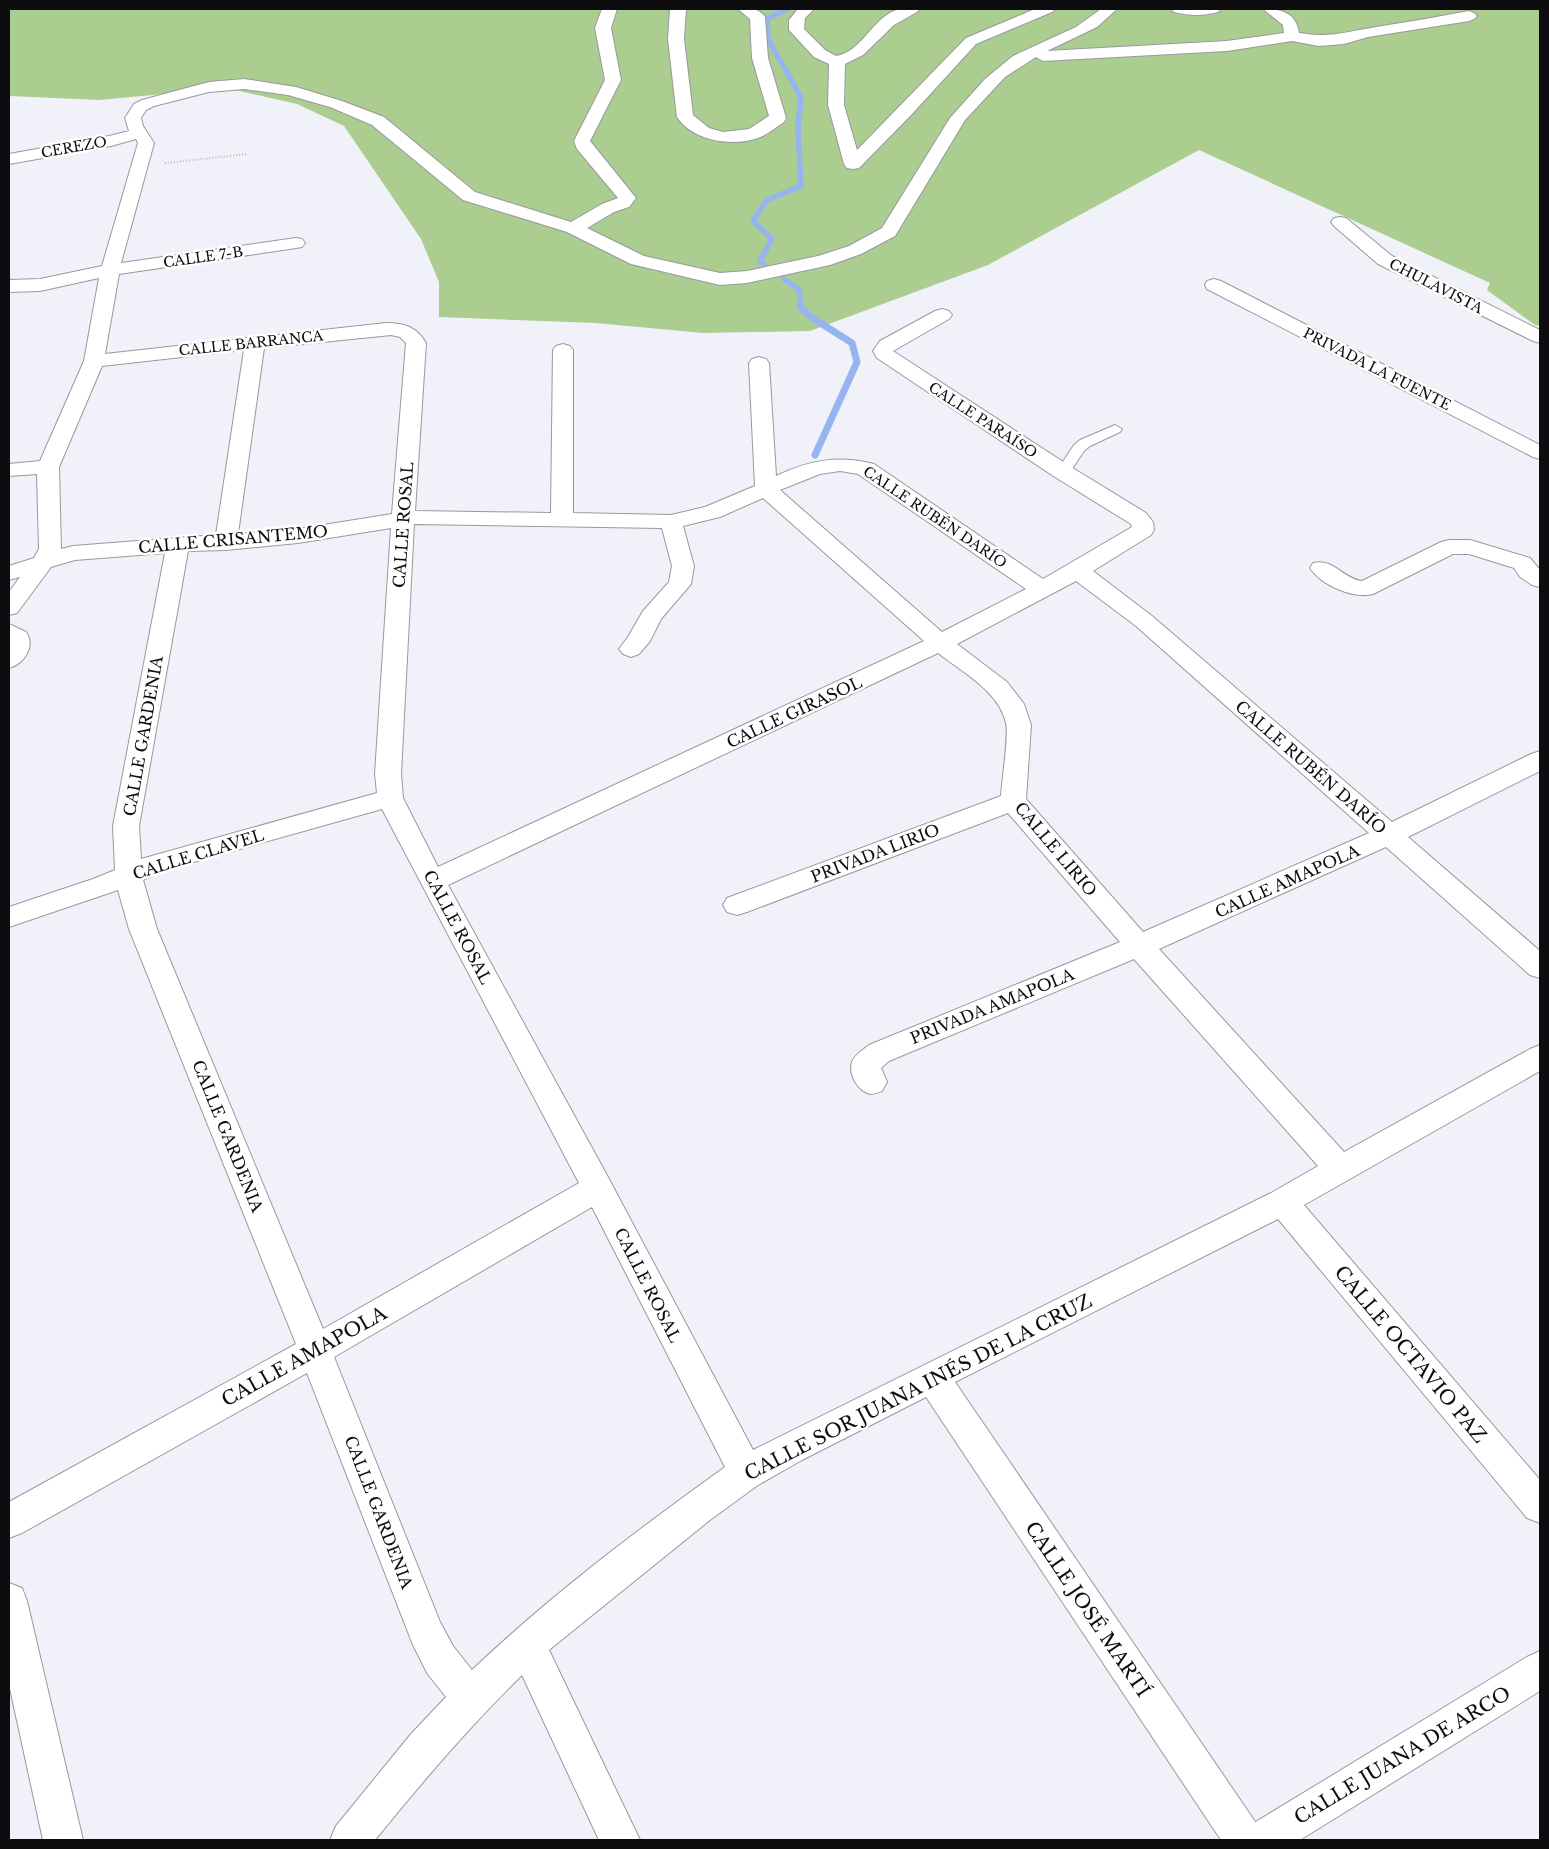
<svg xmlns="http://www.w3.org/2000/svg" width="1549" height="1849" viewBox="0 0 1549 1849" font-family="'Libre Baskerville',serif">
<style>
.green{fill:#abcd90}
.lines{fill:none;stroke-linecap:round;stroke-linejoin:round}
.stream-far1{stroke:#96b5f0;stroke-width:5.5}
.stream{stroke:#96b5f0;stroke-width:7}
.lane-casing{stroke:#98989f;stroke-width:2}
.street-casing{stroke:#98989f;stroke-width:2}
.secondary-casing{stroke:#98989f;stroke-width:2}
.path{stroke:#7f7f84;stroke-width:2;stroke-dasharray:0.5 2.5;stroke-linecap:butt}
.lane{fill:#fff;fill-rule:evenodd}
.street{fill:#fff;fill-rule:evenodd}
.secondary{fill:#fff;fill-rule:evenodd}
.labels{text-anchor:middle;stroke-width:5;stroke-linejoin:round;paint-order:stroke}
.far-street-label{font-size:14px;fill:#0d0d0f;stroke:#fff}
.street-label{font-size:16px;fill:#0d0d0f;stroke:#fff}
.near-street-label{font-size:19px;fill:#0d0d0f;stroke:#fff}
</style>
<rect width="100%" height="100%" fill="#f1f2f9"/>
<path class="green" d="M 9,9 L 1540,9 L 1540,326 L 1535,325 L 1487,290 L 1490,283 L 1199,150 L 988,265 L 810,331 L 703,333 L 596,323 L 439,317 L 439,282 L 421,239 L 344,126 L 297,104 L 227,88 L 99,100 L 9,96 Z"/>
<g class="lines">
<path class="stream-far1" d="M 765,265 L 760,261 L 772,239 L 753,221 L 767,200 L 801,186 L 798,127 L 801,97 L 768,39 L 767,19 L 787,9
M 784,279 L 799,290 L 801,308"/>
<path class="stream" d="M 800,307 L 811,317 L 852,343 L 857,362 L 815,455"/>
<defs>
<path id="lane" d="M 1115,425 L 1122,429 L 1120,432 L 1090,446 L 1084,451 L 1068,475 L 1058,475 L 1056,472 L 1074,445 L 1080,440 Z"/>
<path id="street" d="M 602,9 L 617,9 L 611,28 L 621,80 L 590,141 L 636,198 L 629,207 L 614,212 L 587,228 L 644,256 L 720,273 L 747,271 L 818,256 L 849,246 L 882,228 L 950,118 L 985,79 L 1013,56 L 1076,27 L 1101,9 L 1117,9 L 1097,27 L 1047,51 L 1227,41 L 1284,33 L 1283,25 L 1263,9 C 1281,9 1296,12 1299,33 C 1330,38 1346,32 1376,27 C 1407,22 1438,17 1469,11 L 1474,13 L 1477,16 L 1474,19 L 1469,21 L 1368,37 L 1344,44 L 1319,46 L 1292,41 L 1227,51 L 1043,61 L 1036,57 L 1005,77 L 965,120 L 895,236 L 861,254 L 830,265 L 747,283 L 720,285 L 631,264 L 567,232 L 463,200 L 372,125 L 330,107 L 288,95 L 244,89 L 209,92 L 154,106 L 146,110 L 141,118 L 143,126 L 154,143 L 121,263 L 296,238 L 302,239 L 305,243 L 302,247 L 296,248 L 119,274 L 105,354 L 386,323 C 404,323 417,327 426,343 L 415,511 L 551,513 L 553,350 L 556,346 L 563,344 L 570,346 L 573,350 L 573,513 L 671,515 L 705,507 L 755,486 L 749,363 L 752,359 L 759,357 L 766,359 L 769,363 L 776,476 C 810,460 837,455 874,464 L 1043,579 L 1132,527 L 1131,524 L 1055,477 L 877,358 L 873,351 L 880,341 L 935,311 L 942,309 L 949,311 L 952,315 L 949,319 L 893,351 L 1071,467 L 1146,513 L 1153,522 L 1154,530 L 1151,535 L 1093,571 L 1152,616 L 1392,822 L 1531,754 L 1540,751 L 1540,771 L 1408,837 L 1540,951 L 1540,978 L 1530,975 L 1386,847 L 1159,949 L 1344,1152 L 1530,1049 L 1540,1045 L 1540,1071 L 1304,1205 L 1540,1480 L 1540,1523 L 1527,1518 L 1278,1219 L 955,1382 L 1258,1826 L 1264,1840 L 1221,1840 L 926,1397 L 802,1460 L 758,1485 L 710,1520 L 549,1650 L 640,1840 L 599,1840 L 522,1675 C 469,1727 422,1782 375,1840 L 330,1840 L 336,1826 L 411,1734 L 446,1697 L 427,1673 L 413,1645 L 307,1373 L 22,1533 L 9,1538 L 9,1502 L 296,1344 L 129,929 L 118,890 L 9,927 L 9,907 L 93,879 L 115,870 L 113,826 L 165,553 L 75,560 L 51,567 L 17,613 L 9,615 L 9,592 L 20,577 L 9,580 L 9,566 L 34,558 L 39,549 L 37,474 L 9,476 L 9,464 L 40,461 L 84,361 L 99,278 L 40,291 L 9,292 L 9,280 L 40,279 L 102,266 L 138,143 L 136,139 L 111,146 L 9,164 L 9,154 L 109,136 L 129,131 L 125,118 L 134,104 L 142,100 L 209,82 L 244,79 L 296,87 L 342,101 L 384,117 L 475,192 L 571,222 L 602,204 L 618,198 L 577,149 L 574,141 L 605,80 L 595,28 ZM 391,335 L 400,337 L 406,343 L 392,514 L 298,529 L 238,534 L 264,348 ZM 244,350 L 216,535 L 73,546 L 61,549 L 59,467 L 102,366 ZM 840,471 L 858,474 L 1026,589 L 942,632 L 780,490 L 820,474 ZM 763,498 L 924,641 L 438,867 L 403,798 L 401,774 L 414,524 L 662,528 L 672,566 L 669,582 L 643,611 L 628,637 L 619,649 L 623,654 L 631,657 L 639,654 L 650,641 L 661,619 L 691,584 L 694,566 L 683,526 L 720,517 ZM 391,528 L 375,774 L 377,793 L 141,859 L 139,826 L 188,551 L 226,550 L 298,543 ZM 1076,581 L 1136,626 L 1369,833 L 1143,932 L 1026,799 L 1031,725 L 1024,704 L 1007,682 L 957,644 ZM 938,653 C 962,672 999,691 1006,723 C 1009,737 1002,779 1001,796 L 727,898 L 723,905 L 727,912 L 737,915 L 747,912 L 1008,813 L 1120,942 L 869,1045 C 863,1050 855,1054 852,1062 C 848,1074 858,1092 871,1094 C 874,1094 879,1092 882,1091 L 887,1082 L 881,1068 L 889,1061 L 1134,959 L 1318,1166 L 1271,1193 L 753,1450 L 609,1179 L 448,885 ZM 382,809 L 579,1183 L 323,1329 L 157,929 L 143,880 L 162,871 ZM 592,1207 L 725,1467 C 637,1530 550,1596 472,1670 L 453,1646 L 440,1622 L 334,1357 Z
M 670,9 L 686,9 L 684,39 L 693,115 L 709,128 L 723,132 L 749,129 L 769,116 L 752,58 L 750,19 L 738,9 C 749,8 758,7 765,17 L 768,58 L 786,118 L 784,122 C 776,127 767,135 758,138 C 731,147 693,141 677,117 L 668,39 Z
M 798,9 L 814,9 L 805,18 L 804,29 L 825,50 L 836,56 C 863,52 873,15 900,9 C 905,7 914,9 920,9 L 917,12 L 894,25 L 863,55 L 845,64 L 844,105 L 857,150 L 966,38 L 1035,9 L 1055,9 L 1052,12 L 976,44 L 912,114 L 859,168 L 853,169 L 847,168 L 844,164 L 828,105 L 829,64 L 814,57 L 789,30 L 789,20 Z
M 1171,9 L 1221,9 L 1218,12 C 1204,16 1189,16 1174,12 Z
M 1340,217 L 1346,218 L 1392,256 L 1540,330 L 1540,343 L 1533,341 L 1378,264 L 1334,226 L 1331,222 L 1334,218 Z
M 1214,279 L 1221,281 L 1540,445 L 1540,459 L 1533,457 L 1207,289 L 1205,285 L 1207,281 Z
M 1449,540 L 1470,540 L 1530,558 L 1540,570 L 1540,587 L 1532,585 L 1520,577 L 1514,568 L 1469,554 L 1453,554 L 1373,594 C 1353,599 1321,585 1310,568 L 1313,563 C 1334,558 1343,579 1362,581 L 1441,542 Z
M 9,624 L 26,632 C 36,646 24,664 9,668 Z
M 9,1583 L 22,1588 L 27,1601 L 83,1840 L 43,1840 L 9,1684 Z"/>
<path id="secondary" d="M 1540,1651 L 1540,1691 L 1300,1840 L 1243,1840 L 1249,1826 L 1527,1657 Z"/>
</defs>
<use href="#lane" class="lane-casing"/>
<use href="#street" class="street-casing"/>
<use href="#secondary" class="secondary-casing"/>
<path class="path" d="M 165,163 L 248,154"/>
<use href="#lane" class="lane"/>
<use href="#street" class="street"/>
<use href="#secondary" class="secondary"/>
</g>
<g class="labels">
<g class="far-street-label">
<text transform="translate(74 147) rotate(-10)" y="5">CEREZO</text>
<text transform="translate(203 257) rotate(-8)" y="5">CALLE 7-B</text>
<text transform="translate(1436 286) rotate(27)" y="5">CHULAVISTA</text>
<text transform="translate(251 343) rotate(-6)" y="5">CALLE BARRANCA</text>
<text transform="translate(1377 369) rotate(27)" y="5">PRIVADA LA FUENTE</text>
<text transform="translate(983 420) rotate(33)" y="5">CALLE PARAÍSO</text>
<text transform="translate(935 517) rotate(34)" y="5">CALLE RUBÉN DARÍO</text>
</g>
<g class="street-label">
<text transform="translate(403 525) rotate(-86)" y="6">CALLE ROSAL</text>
<text transform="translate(233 539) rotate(-5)" y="6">CALLE CRISANTEMO</text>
<text transform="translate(794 712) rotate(-25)" y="6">CALLE GIRASOL</text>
<text transform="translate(143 736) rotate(-80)" y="6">CALLE GARDENIA</text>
<text transform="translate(1311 767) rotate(41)" y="6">CALLE RUBÉN DARÍO</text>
<text transform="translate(1056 849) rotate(50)" y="6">CALLE LIRIO</text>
<text transform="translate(875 853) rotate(-21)" y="6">PRIVADA LIRIO</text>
<text transform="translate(198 854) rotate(-17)" y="6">CALLE CLAVEL</text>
<text transform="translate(1287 881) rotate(-24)" y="6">CALLE AMAPOLA</text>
<text transform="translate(458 927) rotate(62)" y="6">CALLE ROSAL</text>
<text transform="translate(992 1006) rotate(-22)" y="6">PRIVADA AMAPOLA</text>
<text transform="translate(228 1136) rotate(68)" y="6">CALLE GARDENIA</text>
<text transform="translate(648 1285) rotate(63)" y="6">CALLE ROSAL</text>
<text transform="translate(379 1512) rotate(69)" y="6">CALLE GARDENIA</text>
</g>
<g class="near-street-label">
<text transform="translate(1411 1354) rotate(50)" y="7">CALLE OCTAVIO PAZ</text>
<text transform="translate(304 1356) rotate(-29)" y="7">CALLE AMAPOLA</text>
<text transform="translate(918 1387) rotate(-27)" y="7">CALLE SOR JUANA INÉS DE LA CRUZ</text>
<text transform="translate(1088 1609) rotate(56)" y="7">CALLE JOSÉ MARTÍ</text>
<text transform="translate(1402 1755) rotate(-31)" y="7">CALLE JUANA DE ARCO</text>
</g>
</g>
<rect width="1549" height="1849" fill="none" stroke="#0d0d0f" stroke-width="20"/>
</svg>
